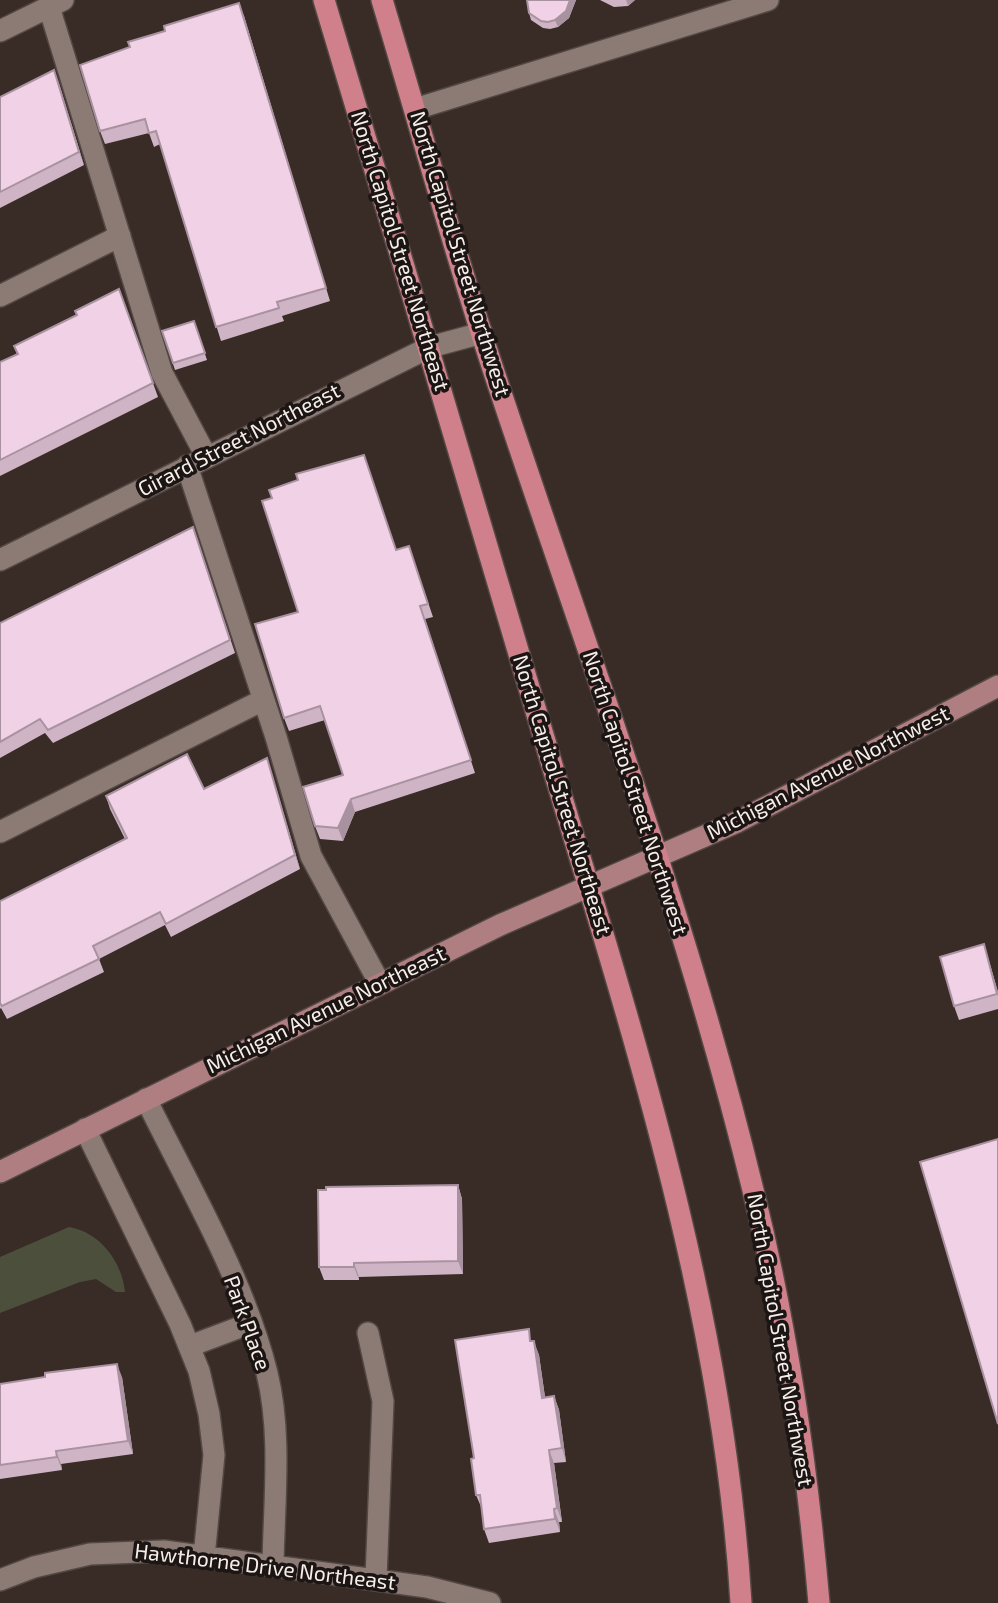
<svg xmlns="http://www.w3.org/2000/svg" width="998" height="1603" viewBox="0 0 998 1603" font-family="'Exo 2',sans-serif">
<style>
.green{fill:#4d4f3d}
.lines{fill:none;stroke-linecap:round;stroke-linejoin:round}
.lane-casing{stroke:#534844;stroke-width:24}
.street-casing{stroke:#534844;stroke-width:24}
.secondary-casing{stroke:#534844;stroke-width:24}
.primary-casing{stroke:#534844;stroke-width:24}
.lane{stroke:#8c7b75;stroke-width:21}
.street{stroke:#8c7b75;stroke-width:21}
.secondary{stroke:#ae7e80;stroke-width:21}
.primary{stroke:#d0808a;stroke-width:21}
.wall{fill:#cfb4c5}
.shaded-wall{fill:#a992a0}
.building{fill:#f1d1e5;stroke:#a992a0;stroke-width:2}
.labels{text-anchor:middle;stroke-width:7;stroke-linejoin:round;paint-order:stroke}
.street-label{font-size:21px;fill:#f7eeea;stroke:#1b1513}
</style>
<rect width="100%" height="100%" fill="#392b26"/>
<path class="green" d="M 69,1227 C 100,1232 122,1262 125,1292 L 116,1292 L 96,1279 L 80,1282 L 0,1313 L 0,1257 Z"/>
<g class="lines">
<defs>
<path id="lane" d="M 49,7 L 162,373 L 206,456
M 0,296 L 120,236
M 187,466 L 276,737 L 311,856 L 380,984
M 0,832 L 263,700"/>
<path id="street" d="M 0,31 L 63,0
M 415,109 L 768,0
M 0,560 L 430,347 L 482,333
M 146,1099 C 189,1187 243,1277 267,1373 C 282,1434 274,1502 273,1565
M 85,1129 L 180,1324 L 199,1371 L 209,1414 L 214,1455 L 204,1557
M 368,1333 L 383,1401 L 376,1579
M 190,1346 L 251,1323
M 0,1580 L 34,1567 L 90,1554 L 164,1551 L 427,1587 L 490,1603"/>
<path id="secondary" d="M 0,1172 L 500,925 L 737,822 L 998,686"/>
<path id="primary" d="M 324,0 C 402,258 478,517 555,775 C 637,1046 724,1319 741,1603
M 382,0 C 419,123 453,247 493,369 C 583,641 685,911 753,1190 C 787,1326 807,1464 819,1603"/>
</defs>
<use href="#lane" class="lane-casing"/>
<use href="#street" class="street-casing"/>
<use href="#secondary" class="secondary-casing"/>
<use href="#primary" class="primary-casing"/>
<use href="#lane" class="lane"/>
<use href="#street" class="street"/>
<use href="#secondary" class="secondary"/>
<use href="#primary" class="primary"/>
</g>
<path class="wall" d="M 527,0 L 576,0 L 569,18 L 558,27 L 550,29 L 543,28 L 531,20 L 529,13 Z
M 600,0 L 635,0 L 628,6 L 614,7 Z
M 244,16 L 330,301 L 282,316 L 284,321 L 221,341 L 160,144 L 154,147 L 149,133 L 105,144 L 100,131 Z
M 54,70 L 84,165 L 0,208 L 0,97 Z
M 119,289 L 158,397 L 0,476 L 0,362 L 17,354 L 14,346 L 77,315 Z
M 194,321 L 207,360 L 175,370 L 162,331 Z
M 272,498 L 396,550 L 409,546 L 433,617 L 425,619 L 475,773 L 355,812 L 343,841 L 320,839 L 315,826 L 343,775 L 325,720 L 289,731 L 284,718 L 298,612 Z
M 193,527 L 235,653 L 53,743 L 45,733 L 0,758 L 0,623 Z
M 271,771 L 300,869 L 171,937 L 165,925 L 99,959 L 104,972 L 7,1019 L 1,1008 L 0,1009 L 0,901 L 125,839 L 110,809 L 106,796 L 204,789 Z
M 984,944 L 998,992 L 998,1009 L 959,1020 L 954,1006 Z
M 458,1185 L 462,1199 L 463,1274 L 359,1277 L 359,1280 L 324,1280 L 319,1267 Z
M 533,1341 L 539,1355 L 545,1397 L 554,1396 L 559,1410 L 566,1462 L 554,1463 L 562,1522 L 559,1522 L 560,1532 L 489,1543 L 484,1529 L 482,1509 L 476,1495 L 474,1458 Z
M 122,1377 L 133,1454 L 61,1464 L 62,1470 L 0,1479 L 0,1384 Z"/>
<path class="shaded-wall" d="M 570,0 L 576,0 L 569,18 L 558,27 L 555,20 Z
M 626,0 L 635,0 L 628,6 Z
M 239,3 L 244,16 L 330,301 L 326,288 Z
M 54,70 L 59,83 L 84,165 L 79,152 Z
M 267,758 L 271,771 L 300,869 L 295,855 Z
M 351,799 L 355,812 L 343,841 L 338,828 Z
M 984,944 L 988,958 L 998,992 L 998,996 Z
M 458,1185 L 462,1199 L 463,1274 L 458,1261 Z
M 354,1263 L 359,1277 L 359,1280 L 354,1267 Z
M 534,1341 L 539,1355 L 547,1411 L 542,1398 Z
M 117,1364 L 122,1377 L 133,1454 L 128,1441 Z
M 554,1396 L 559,1410 L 566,1462 L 562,1448 Z
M 549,1450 L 554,1463 L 562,1522 L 557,1508 Z
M 56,1451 L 61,1464 L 62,1470 L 57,1457 Z
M 554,1509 L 559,1522 L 560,1532 L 555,1519 Z"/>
<path class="building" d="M 527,0 L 570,0 L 566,11 L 555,20 L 548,22 L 541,21 L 529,13 Z
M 239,3 L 326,288 L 277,302 L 279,308 L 216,327 L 156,131 L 149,133 L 145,119 L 100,131 L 80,65 L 130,47 L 128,42 L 165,31 L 164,26 Z
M 54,70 L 79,152 L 0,192 L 0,97 Z
M 119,289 L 153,383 L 0,460 L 0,362 L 18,354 L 14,346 L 77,315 L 75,311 Z
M 194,321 L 205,353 L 173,363 L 162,331 Z
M 364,455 L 396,550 L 409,546 L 428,604 L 420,606 L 471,760 L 351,799 L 338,828 L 315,826 L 303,787 L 343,775 L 320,706 L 284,718 L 255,624 L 298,612 L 262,501 L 272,498 L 269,490 L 298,480 L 296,474 Z
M 193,527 L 230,640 L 48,730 L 40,719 L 0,742 L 0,623 Z
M 187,754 L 204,789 L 267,758 L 295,855 L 166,924 L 160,912 L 93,946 L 99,959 L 2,1006 L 0,1003 L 0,901 L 127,838 L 106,796 Z
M 984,944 L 997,994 L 954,1006 L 940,957 Z
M 998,1139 L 998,1424 L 920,1162 Z
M 458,1185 L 458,1261 L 354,1263 L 354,1267 L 319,1267 L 318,1190 L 326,1190 L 326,1187 Z
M 529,1329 L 530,1341 L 534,1341 L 542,1398 L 554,1396 L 562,1448 L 549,1450 L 557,1508 L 554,1509 L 555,1519 L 484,1529 L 480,1495 L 476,1495 L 471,1459 L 474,1458 L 455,1340 Z
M 117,1364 L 128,1441 L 56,1451 L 57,1457 L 0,1465 L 0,1384 L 45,1377 L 45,1373 Z"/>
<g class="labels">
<g class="street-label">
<text transform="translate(400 251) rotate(73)" y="7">North Capitol Street Northeast</text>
<text transform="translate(460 254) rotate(73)" y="7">North Capitol Street Northwest</text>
<text transform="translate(239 440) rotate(-27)" y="7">Girard Street Northeast</text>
<text transform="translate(828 773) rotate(-27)" y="7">Michigan Avenue Northwest</text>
<text transform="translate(635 793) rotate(72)" y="7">North Capitol Street Northwest</text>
<text transform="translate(562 795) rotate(73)" y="7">North Capitol Street Northeast</text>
<text transform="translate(326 1010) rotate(-26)" y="7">Michigan Avenue Northeast</text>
<text transform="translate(247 1323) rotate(70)" y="7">Park Place</text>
<text transform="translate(780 1340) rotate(80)" y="7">North Capitol Street Northwest</text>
<text transform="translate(265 1567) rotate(7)" y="7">Hawthorne Drive Northeast</text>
</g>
</g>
</svg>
